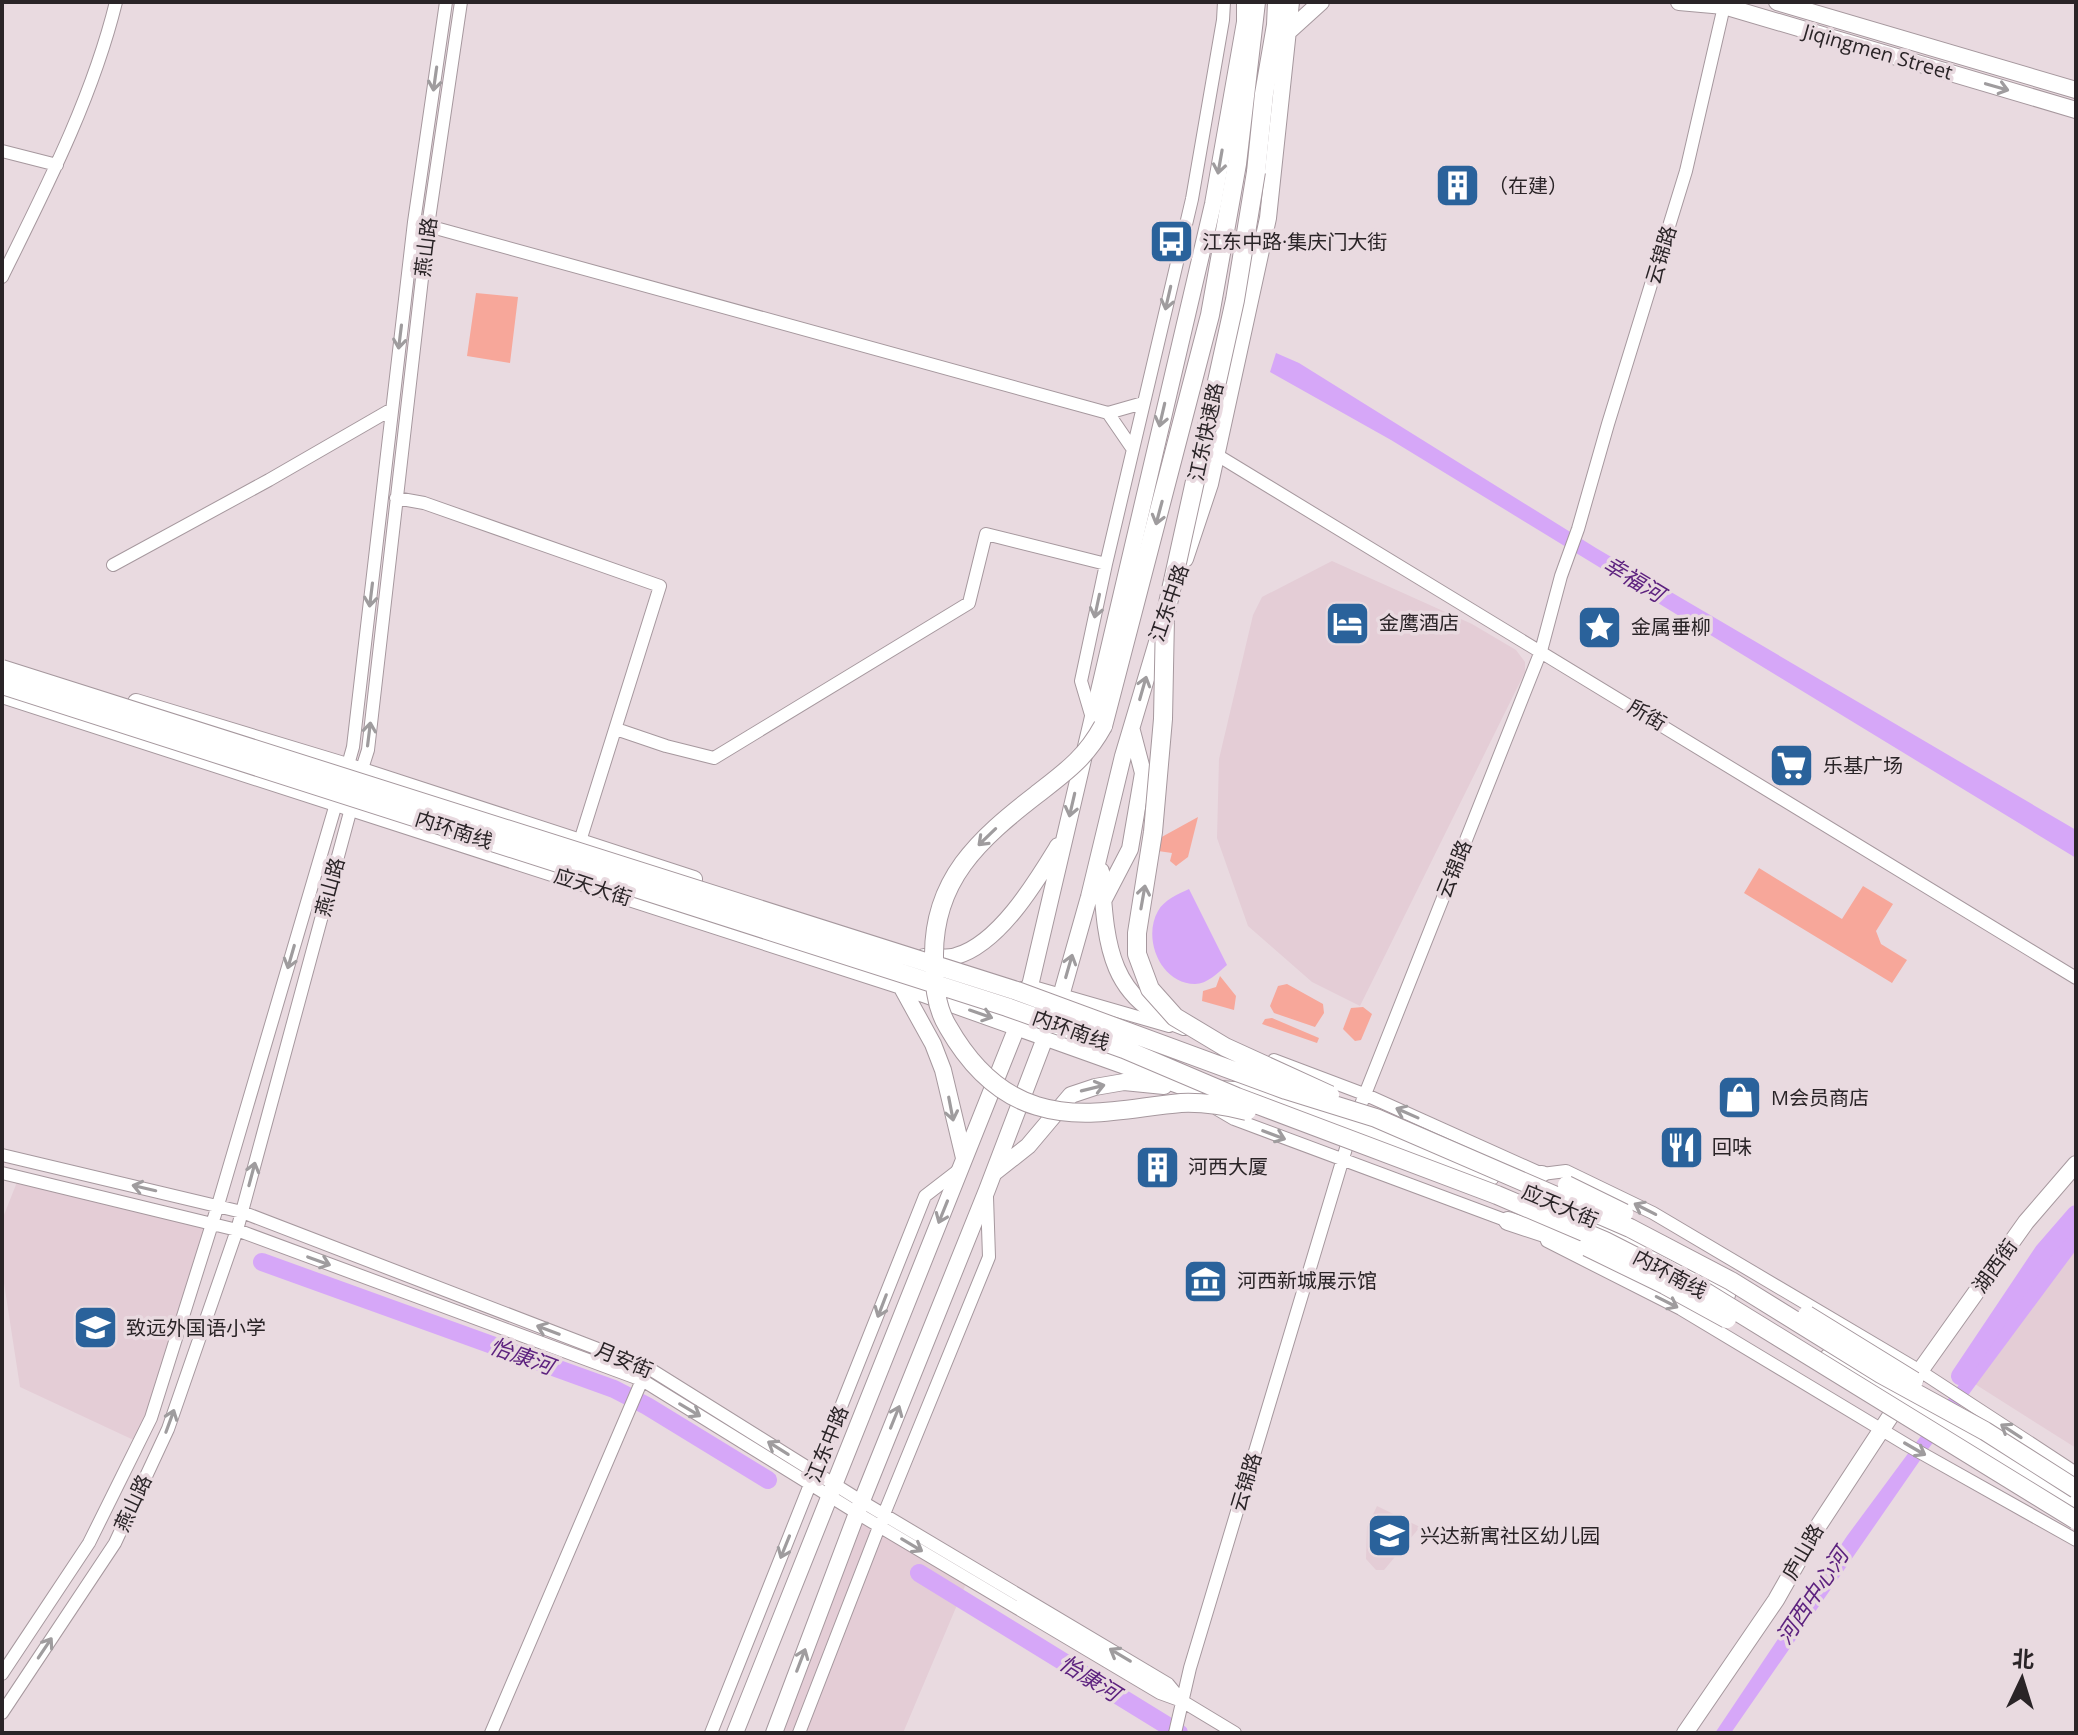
<svg xmlns="http://www.w3.org/2000/svg" width="2078" height="1735" viewBox="0 0 2078 1735" font-family="'Open Sans','Noto Sans SC',sans-serif">
<style>
.built{fill:#e4cdd6}
.green{fill:#f7a79a}
.water{fill:#d6a7f8}
.lines{fill:none;stroke-linecap:round;stroke-linejoin:round}
.river{stroke:#d6a7f8;stroke-width:18}
.minor-casing{stroke:#a6989e;stroke-width:14}
.major-casing{stroke:#a6989e;stroke-width:18}
.highway-casing{stroke:#a6989e;stroke-width:20}
.minor{stroke:#fff;stroke-width:12}
.major{stroke:#fff;stroke-width:16}
.highway{stroke:#fff;stroke-width:18}
.highway-bridge-casing{stroke:#a6989e;stroke-width:20;stroke-linecap:butt}
.highway-bridge{stroke:#fff;stroke-width:18}
.oneway{stroke:#9f9c9e}
.labels{text-anchor:middle;stroke-width:7;stroke-linejoin:round;paint-order:stroke}
.street-label{font-size:20px;fill:#2a2427;stroke:#e9dae0}
.poi-label{font-size:20px;fill:#2a2427;stroke:#e9dae0;text-anchor:start}
.water-label{font-size:22px;font-style:italic;fill:#5d227f;stroke:#e9dae0}
</style>
<rect width="100%" height="100%" fill="#e9dae0"/>
<path class="built" d="M 1332,561 L 1472,624 L 1516,650 L 1525,662 L 1525,672 L 1360,1006 L 1312,982 L 1248,926 L 1217,838 L 1219,759 L 1253,615 L 1262,597 Z
M 19,1177 L 212,1223 L 140,1443 L 20,1387 L 2,1270 L 2,1220 Z
M 2076,1236 L 2076,1448 L 1967,1379 Z
M 1377,1506 L 1420,1527 L 1384,1570 L 1376,1570 L 1366,1559 L 1367,1527 Z
M 857,1513 L 968,1579 L 903,1733 L 774,1733 Z"/>
<path class="green" d="M 476,293 L 518,297 L 510,363 L 467,356 Z
M 1198,817 L 1188,857 L 1176,866 L 1170,861 L 1172,853 L 1151,850 L 1149,844 Z
M 1759,868 L 1842,919 L 1863,886 L 1893,904 L 1876,931 L 1881,944 L 1907,960 L 1892,983 L 1744,893 Z
M 1220,976 L 1236,996 L 1234,1010 L 1202,1001 L 1203,991 L 1216,987 Z
M 1287,984 L 1323,1004 L 1324,1013 L 1315,1027 L 1274,1013 L 1270,1006 L 1278,986 Z
M 1363,1007 L 1372,1014 L 1361,1040 L 1355,1041 L 1343,1029 L 1351,1008 Z
M 1272,1018 L 1319,1038 L 1317,1043 L 1262,1024 L 1265,1019 Z"/>
<path class="water" d="M 1276,353 L 1299,363 L 1596,548 L 2076,830 L 2076,858 L 1391,440 L 1270,372 Z
M 1189,889 L 1227,965 C 1218,973 1207,984 1195,984 C 1161,984 1142,939 1158,911 C 1164,900 1178,894 1189,889 Z
M 2076,1216 L 2076,1250 L 1923,1456 L 1731,1733 L 1715,1733 L 1847,1536 L 1969,1371 Z"/>
<g class="lines">
<path class="river" d="M 262,1262 L 614,1389 L 647,1406 L 768,1480
M 1960,1376 L 2043,1252 L 2076,1214
M 919,1573 L 1179,1733"/>
<defs>
<path id="minor" d="M 2,151 L 57,165
M 421,224 L 1108,413 L 1143,403
M 2,277 C 46,188 92,99 116,2
M 1108,413 L 1132,448
M 1217,455 L 2076,978
M 396,498 L 424,503 L 660,586 L 580,841
M 113,565 L 269,480 L 392,409
M 1092,718 L 1081,681 L 1106,564 L 1192,199 L 1223,20 L 1224,2
M 616,729 L 666,746 L 714,758 L 969,603 L 986,534 L 1106,564
M 346,772 L 353,747 L 414,222 L 446,2
M 360,775 L 368,750 L 428,226 L 461,2
M 1022,988 L 1030,986 L 1169,1026
M 1274,1060 L 1364,1094 L 1542,1174 L 1566,1171 L 1653,1213 L 1920,1371 L 2076,1473
M 1217,1109 L 1234,1119 L 1513,1223
M 1356,1117 L 1541,651 L 1561,576 L 1578,529 L 1608,424 L 1686,171 L 1725,2
M 2,1155 L 242,1212 L 650,1369 L 861,1501 L 1168,1684 L 1182,1701
M 2,1173 L 237,1230 L 642,1380 L 857,1513 L 1160,1693 L 1182,1701 L 1235,1733
M 1547,1241 L 1681,1309 L 1907,1445 L 2076,1540
M 2,1674 L 89,1543 L 151,1418 L 218,1205 L 338,797
M 2,1713 L 115,1543 L 168,1429 L 237,1230 L 353,801
M 491,1733 L 642,1380
M 711,1733 L 925,1196 L 960,1169
M 799,1733 L 884,1514 L 989,1257 L 987,1197
M 1175,1733 L 1190,1668 L 1350,1135"/>
<path id="major" d="M 1679,2 L 1724,6 L 2076,110
M 1777,2 L 2076,90
M 1289,31 L 1321,2
M 1185,559 L 1210,484 L 1268,218 L 1291,2
M 2,695 L 901,986 L 1181,1086 L 1247,1091 L 1324,1120
M 136,702 L 347,766 L 694,879
M 1101,871 C 1106,942 1107,999 1184,1027
M 1104,899 L 1130,849 L 1143,773 L 1132,731
M 924,957 C 934,957 947,959 956,956 C 999,944 1036,882 1058,846
M 901,986 L 933,1044 L 943,1070 L 964,1158
M 1316,1108 L 1491,1177
M 995,1172 L 1028,1146 L 1071,1095 L 1095,1087 L 1124,1082 L 1164,1086
M 1509,1173 L 1520,1176 L 1542,1174
M 1591,1225 L 1727,1295
M 1828,1357 L 1917,1412
M 1910,1399 L 2076,1501
M 735,1733 L 1017,1027 L 1030,986 L 1213,204 L 1245,22 L 1245,2
M 774,1733 L 857,1513 L 987,1190 L 1061,996 L 1089,897 L 1123,756 L 1163,622
M 1685,1733 L 1776,1600 L 1815,1531 L 1920,1371 L 2026,1222 L 2076,1164"/>
<path id="highway" d="M 1256,172 L 1264,94 L 1276,25 L 1277,2
M 1103,726 L 1210,315 L 1237,164 L 1256,2
M 1508,1221 L 1587,1247"/>
</defs>
<use href="#minor" class="minor-casing"/>
<use href="#major" class="major-casing"/>
<use href="#highway" class="highway-casing"/>
<use href="#minor" class="minor"/>
<use href="#major" class="major"/>
<use href="#highway" class="highway"/>
<defs>
<path id="highway-bridge" d="M 1256,172 L 1235,300 L 1165,617 L 1163,719 L 1153,832 L 1137,933 L 1137,954 L 1150,989 L 1175,1017 L 1225,1047 L 1330,1095
M 2,669 L 1017,991 L 1286,1090 L 1376,1118 L 1630,1228 L 1731,1281 L 1881,1374 L 1985,1431 L 2076,1489
M 2,685 L 1007,1007 L 1124,1049 L 1237,1097 L 1497,1195 L 1605,1241 L 1707,1293 L 2076,1520
M 1103,726 C 1085,759 1064,773 1036,795 C 979,839 933,880 934,957 C 934,981 935,1006 948,1027 C 968,1062 997,1094 1037,1106 C 1085,1121 1133,1107 1181,1103 C 1203,1102 1227,1106 1247,1111
M 1567,1185 L 1624,1213
M 1587,1247 L 1665,1285 L 1727,1319
M 1807,1315 L 1914,1381"/>
</defs>
<use href="#highway-bridge" class="highway-bridge-casing"/>
<use href="#highway-bridge" class="highway-bridge"/>
</g>
<defs><path id="oneway-shaft" d="M-6 0H5M1.5-3L5.5 0L1.5 3" fill="none" stroke-width="1.6" stroke-linecap="round" stroke-linejoin="round" transform="scale(2)"/></defs>
<g class="oneway">
<use href="#oneway-shaft" transform="translate(435 79) rotate(98)"/>
<use href="#oneway-shaft" transform="translate(1997 87) rotate(16)"/>
<use href="#oneway-shaft" transform="translate(1220 162) rotate(100)"/>
<use href="#oneway-shaft" transform="translate(1168 298) rotate(103)"/>
<use href="#oneway-shaft" transform="translate(400 337) rotate(97)"/>
<use href="#oneway-shaft" transform="translate(1162 415) rotate(103)"/>
<use href="#oneway-shaft" transform="translate(1159 513) rotate(105)"/>
<use href="#oneway-shaft" transform="translate(371 595) rotate(97)"/>
<use href="#oneway-shaft" transform="translate(1097 606) rotate(102)"/>
<use href="#oneway-shaft" transform="translate(1143 688) rotate(-74)"/>
<use href="#oneway-shaft" transform="translate(369 734) rotate(-83)"/>
<use href="#oneway-shaft" transform="translate(1072 805) rotate(103)"/>
<use href="#oneway-shaft" transform="translate(987 837) rotate(136)"/>
<use href="#oneway-shaft" transform="translate(1143 897) rotate(-80)"/>
<use href="#oneway-shaft" transform="translate(291 957) rotate(106)"/>
<use href="#oneway-shaft" transform="translate(1069 966) rotate(-74)"/>
<use href="#oneway-shaft" transform="translate(981 1014) rotate(19)"/>
<use href="#oneway-shaft" transform="translate(1093 1088) rotate(-14)"/>
<use href="#oneway-shaft" transform="translate(951 1109) rotate(79)"/>
<use href="#oneway-shaft" transform="translate(1407 1113) rotate(-156)"/>
<use href="#oneway-shaft" transform="translate(1274 1135) rotate(21)"/>
<use href="#oneway-shaft" transform="translate(252 1174) rotate(-75)"/>
<use href="#oneway-shaft" transform="translate(144 1188) rotate(-167)"/>
<use href="#oneway-shaft" transform="translate(1645 1209) rotate(-153)"/>
<use href="#oneway-shaft" transform="translate(943 1212) rotate(112)"/>
<use href="#oneway-shaft" transform="translate(319 1261) rotate(20)"/>
<use href="#oneway-shaft" transform="translate(1667 1302) rotate(27)"/>
<use href="#oneway-shaft" transform="translate(882 1306) rotate(111)"/>
<use href="#oneway-shaft" transform="translate(548 1330) rotate(-159)"/>
<use href="#oneway-shaft" transform="translate(690 1410) rotate(31)"/>
<use href="#oneway-shaft" transform="translate(895 1417) rotate(-68)"/>
<use href="#oneway-shaft" transform="translate(170 1421) rotate(-70)"/>
<use href="#oneway-shaft" transform="translate(2011 1431) rotate(-147)"/>
<use href="#oneway-shaft" transform="translate(778 1448) rotate(-148)"/>
<use href="#oneway-shaft" transform="translate(1915 1449) rotate(30)"/>
<use href="#oneway-shaft" transform="translate(912 1545) rotate(31)"/>
<use href="#oneway-shaft" transform="translate(785 1547) rotate(112)"/>
<use href="#oneway-shaft" transform="translate(45 1648) rotate(-56)"/>
<use href="#oneway-shaft" transform="translate(1120 1655) rotate(-149)"/>
<use href="#oneway-shaft" transform="translate(801 1660) rotate(-69)"/>
</g>
<defs>
<symbol id="building-square" viewBox="-11 -11 22 22"><rect x="-9" y="-9" width="18" height="18" rx="4" fill="#2a629b" stroke="#e9dae0"/><path d="M-4-6H4V6H1V3H-1V6H-4ZM-2.5-4.3h1.7v1.8h-1.7ZM.8-4.3h1.7v1.8H.8ZM-2.5-1h1.7V.8h-1.7ZM.8-1h1.7V.8H.8Z" fill="#fff"/></symbol>
<symbol id="bus-square" viewBox="-11 -11 22 22"><rect x="-9" y="-9" width="18" height="18" rx="4" fill="#2a629b" stroke="#e9dae0"/><path d="M-5-6H5V4H4V6H2V4H-2V6H-4V4H-5ZM-3.5-4V0h7V-4ZM-3.5 1.2v1.5H-2V1.2ZM2 1.2v1.5H3.5V1.2Z" fill="#fff"/></symbol>
<symbol id="hotel-square" viewBox="-11 -11 22 22"><rect x="-9" y="-9" width="18" height="18" rx="4" fill="#2a629b" stroke="#e9dae0"/><path d="M-6-4.5h1.5V1H6V5H4.5V3h-9V5H-6ZM-4 0a1.8 1.8 0 1 1 3.6 0ZM.5 0V-2.5h3Q6-2.5 6 0Z" fill="#fff"/></symbol>
<symbol id="sight-square" viewBox="-11 -11 22 22"><rect x="-9" y="-9" width="18" height="18" rx="4" fill="#2a629b" stroke="#e9dae0"/><path d="M0-6L1.8-2.2L6-1.7L2.9 1.2L3.7 5.4L0 3.3L-3.7 5.4L-2.9 1.2L-6-1.7L-1.8-2.2Z" fill="#fff"/></symbol>
<symbol id="supermarket-square" viewBox="-11 -11 22 22"><rect x="-9" y="-9" width="18" height="18" rx="4" fill="#2a629b" stroke="#e9dae0"/><path d="M-6-5.5h2.5l.6 2H6L4.5 2H-2.5L-4.4-4H-6ZM-1.5 3.2a1.3 1.3 0 1 0 .1 0ZM3 3.2a1.3 1.3 0 1 0 .1 0Z" fill="#fff"/></symbol>
<symbol id="shop-square" viewBox="-11 -11 22 22"><rect x="-9" y="-9" width="18" height="18" rx="4" fill="#2a629b" stroke="#e9dae0"/><path d="M-5-2.5h2.3a2.7 3.5 0 0 1 5.4 0H5L5.5 6h-11ZM-1.5-2.5h3a1.5 2.3 0 0 0-3 0Z" fill="#fff"/></symbol>
<symbol id="restaurant-square" viewBox="-11 -11 22 22"><rect x="-9" y="-9" width="18" height="18" rx="4" fill="#2a629b" stroke="#e9dae0"/><path d="M-5-6h1v4h1v-4h1v4h1v-4h1v5L-1.5 .5V6h-2V.5L-5-1ZM5-6V6H3V1.5H1.5Q1.5-4 5-6Z" fill="#fff"/></symbol>
<symbol id="museum-square" viewBox="-11 -11 22 22"><rect x="-9" y="-9" width="18" height="18" rx="4" fill="#2a629b" stroke="#e9dae0"/><path d="M0-6L6-3V-2H-6V-3ZM-5-1h2V3h-2ZM-1-1h2V3h-2ZM3-1h2V3H3ZM-6 4H6V6H-6Z" fill="#fff"/></symbol>
<symbol id="school-square" viewBox="-11 -11 22 22"><rect x="-9" y="-9" width="18" height="18" rx="4" fill="#2a629b" stroke="#e9dae0"/><path d="M0-5L7-2L0 1L-7-2ZM-4 1L0 2.5L4 1V4Q0 6-4 4Z" fill="#fff"/></symbol>
</defs>
<g fill-rule="evenodd">
<use href="#building-square" x="1432" y="160" width="51" height="51"/>
<use href="#bus-square" x="1146" y="216" width="51" height="51"/>
<use href="#hotel-square" x="1322" y="598" width="51" height="51"/>
<use href="#sight-square" x="1574" y="602" width="51" height="51"/>
<use href="#supermarket-square" x="1766" y="740" width="51" height="51"/>
<use href="#shop-square" x="1714" y="1072" width="51" height="51"/>
<use href="#restaurant-square" x="1656" y="1122" width="51" height="51"/>
<use href="#building-square" x="1132" y="1142" width="51" height="51"/>
<use href="#museum-square" x="1180" y="1256" width="51" height="51"/>
<use href="#school-square" x="70" y="1302" width="51" height="51"/>
<use href="#school-square" x="1364" y="1510" width="51" height="51"/>
</g>
<g class="labels">
<g class="street-label">
<text transform="translate(1878 52) rotate(16)" y="7">Jiqingmen Street</text>
<text transform="translate(426 247) rotate(-83)" y="7">燕山路</text>
<text transform="translate(1661 255) rotate(-73)" y="7">云锦路</text>
<text transform="translate(1206 432) rotate(-78)" y="7">江东快速路</text>
<text transform="translate(1169 603) rotate(-71)" y="7">江东中路</text>
<text transform="translate(1647 715) rotate(31)" y="7">所街</text>
<text transform="translate(454 830) rotate(18)" y="7">内环南线</text>
<text transform="translate(1454 869) rotate(-68)" y="7">云锦路</text>
<text transform="translate(330 887) rotate(-75)" y="7">燕山路</text>
<text transform="translate(593 887) rotate(18)" y="7">应天大街</text>
<text transform="translate(1071 1030) rotate(20)" y="7">内环南线</text>
<text transform="translate(1560 1206) rotate(23)" y="7">应天大街</text>
<text transform="translate(1995 1266) rotate(-54)" y="7">湖西街</text>
<text transform="translate(1670 1274) rotate(28)" y="7">内环南线</text>
<text transform="translate(624 1360) rotate(23)" y="7">月安街</text>
<text transform="translate(827 1444) rotate(-68)" y="7">江东中路</text>
<text transform="translate(1246 1482) rotate(-73)" y="7">云锦路</text>
<text transform="translate(133 1503) rotate(-65)" y="7">燕山路</text>
<text transform="translate(1803 1552) rotate(-60)" y="7">庐山路</text>
</g>
<g class="poi-label">
<text x="1488" y="193">（在建）</text>
<text x="1202" y="249">江东中路·集庆门大街</text>
<text x="1379" y="630">金鹰酒店</text>
<text x="1631" y="634">金属垂柳</text>
<text x="1823" y="773">乐基广场</text>
<text x="1771" y="1105">M会员商店</text>
<text x="1712" y="1154">回味</text>
<text x="1188" y="1174">河西大厦</text>
<text x="1237" y="1288">河西新城展示馆</text>
<text x="126" y="1335">致远外国语小学</text>
<text x="1420" y="1543">兴达新寓社区幼儿园</text>
</g>
<g class="water-label">
<text transform="translate(1634 579) rotate(31)" y="8">幸福河</text>
<text transform="translate(522 1356) rotate(20)" y="8">怡康河</text>
<text transform="translate(1812 1596) rotate(-56)" y="8">河西中心河</text>
<text transform="translate(1090 1678) rotate(32)" y="8">怡康河</text>
</g>
</g>
<rect width="2078" height="1735" fill="none" stroke="#2a2427" stroke-width="8"/>
<g transform="translate(2022 1679) rotate(4)" stroke="#e9dae0" stroke-width="6" paint-order="stroke">
<path d="M0-6L14 30L0 20L-14 30Z" fill="#2a2427"/>
<text y="-12" font-size="22" font-weight="bold" text-anchor="middle" fill="#2a2427">北</text>
</g>
</svg>
